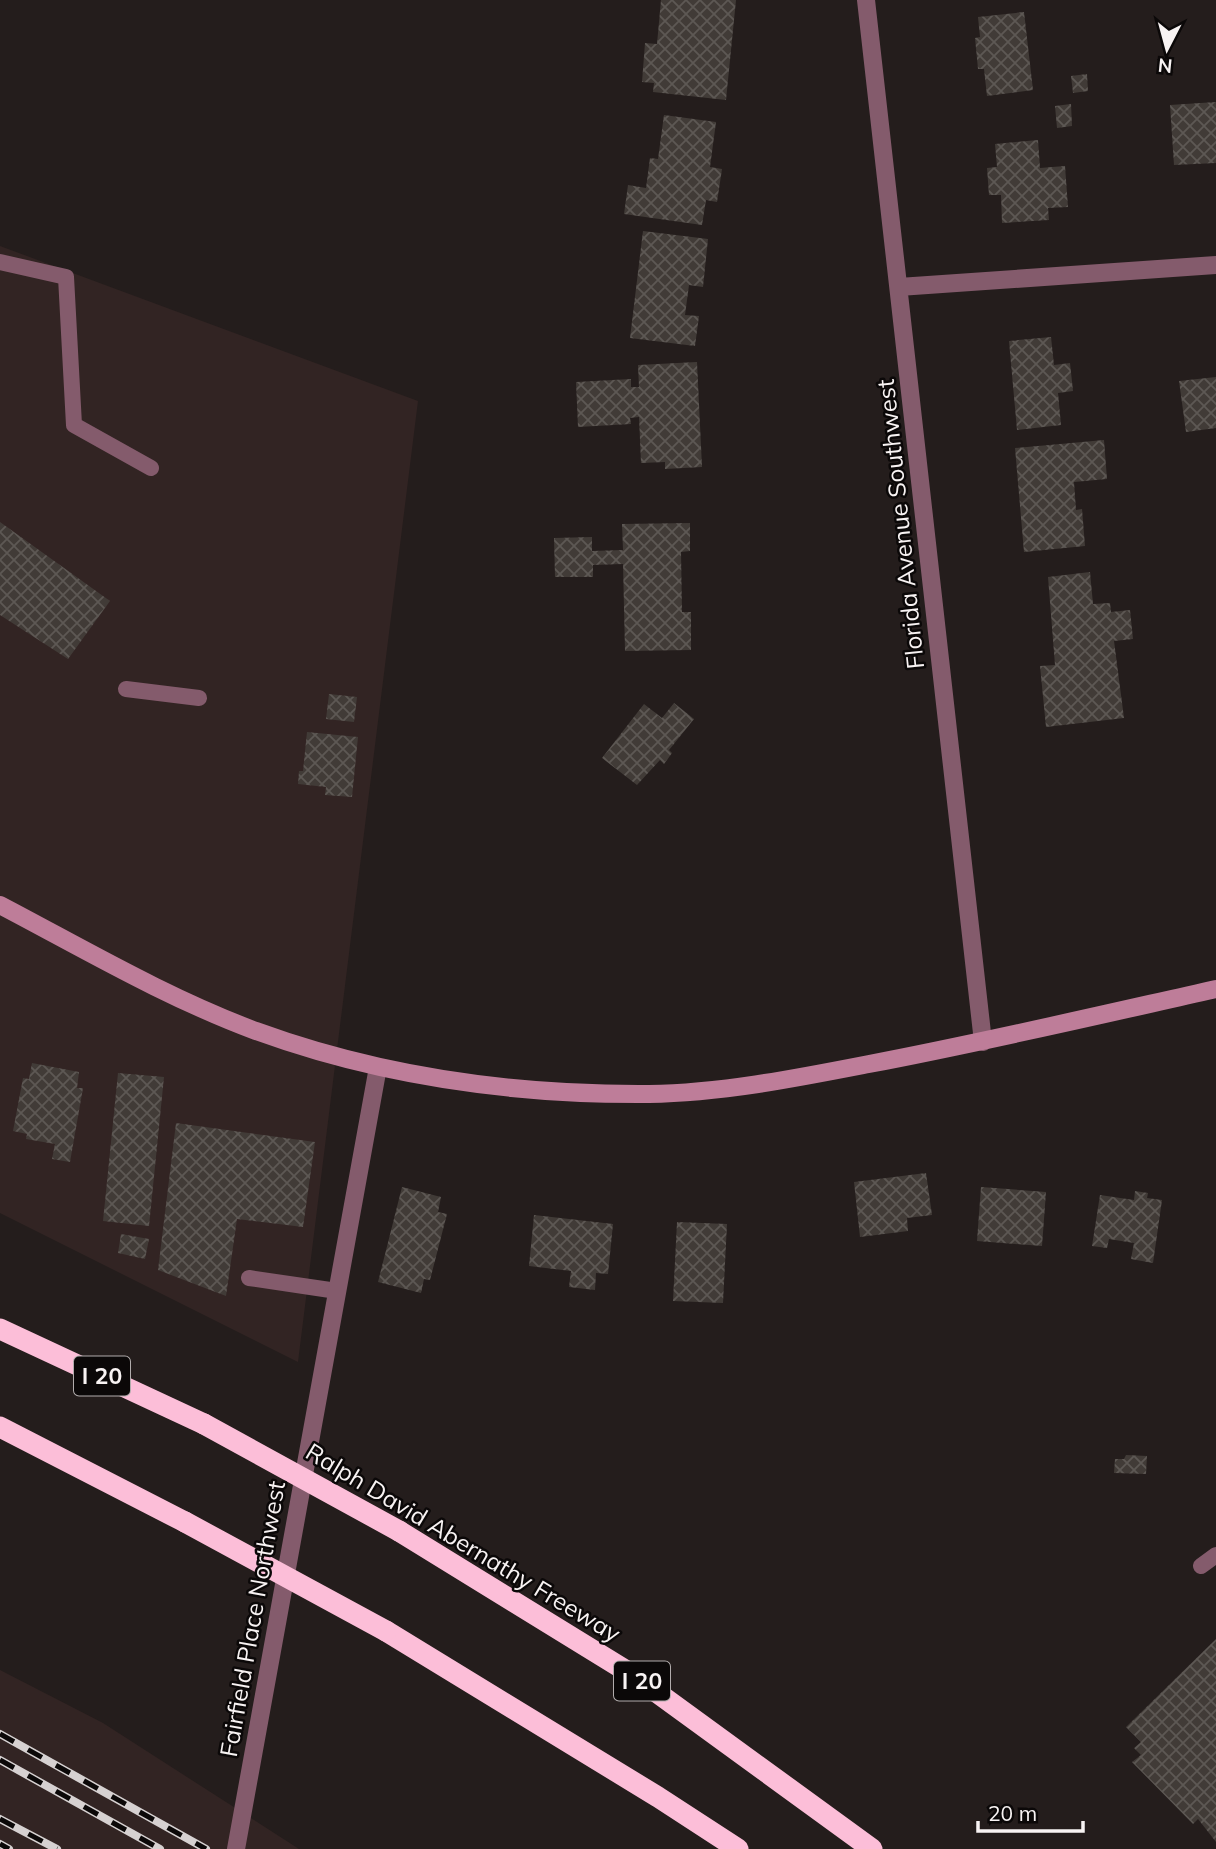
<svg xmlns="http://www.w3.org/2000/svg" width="1216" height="1849" viewBox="0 0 1216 1849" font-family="Mulish,sans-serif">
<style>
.built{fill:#322423}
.building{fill:url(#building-cross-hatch)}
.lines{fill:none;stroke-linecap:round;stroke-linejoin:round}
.lane{stroke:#845b6c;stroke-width:16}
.street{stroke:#845b6c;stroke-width:18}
.secondary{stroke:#be7d99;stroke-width:18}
.highway{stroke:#fcbed8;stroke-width:21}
.rail-casing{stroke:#d6d1d1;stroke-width:8}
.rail{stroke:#0b0808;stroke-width:5;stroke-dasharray:16;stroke-linecap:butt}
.highway-bridge{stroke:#fcbed8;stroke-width:21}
.labels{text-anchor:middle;stroke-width:5;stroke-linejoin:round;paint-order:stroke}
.shield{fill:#0b0808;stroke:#b1acac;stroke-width:2}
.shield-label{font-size:23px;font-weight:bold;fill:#f8f3f3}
.street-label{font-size:24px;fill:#f8f3f3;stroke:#0b0808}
</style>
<defs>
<pattern id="building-cross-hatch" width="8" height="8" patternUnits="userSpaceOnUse" patternTransform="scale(1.75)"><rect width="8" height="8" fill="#413b37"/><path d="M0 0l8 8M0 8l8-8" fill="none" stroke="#5d5854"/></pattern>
</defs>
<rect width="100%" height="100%" fill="#241d1c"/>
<path class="built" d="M 0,246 L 418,401 L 298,1362 L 0,1213 Z
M 0,1670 L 103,1723 L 299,1849 L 0,1849 Z"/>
<path class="building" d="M 661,0 L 736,0 L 726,100 L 653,92 L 654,83 L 642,82 L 645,43 L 657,44 Z
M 1024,12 L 1033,90 L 987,96 L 984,69 L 978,69 L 975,38 L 980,37 L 978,17 Z
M 1087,74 L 1088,91 L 1073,93 L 1071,76 Z
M 1216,102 L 1216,163 L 1174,165 L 1170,105 Z
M 1071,104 L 1072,126 L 1057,128 L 1055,106 Z
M 664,115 L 716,122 L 710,167 L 722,169 L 717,202 L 706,200 L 702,225 L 624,214 L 628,185 L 646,188 L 650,158 L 658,159 Z
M 1038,140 L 1040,168 L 1065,166 L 1068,207 L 1048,208 L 1049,220 L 1002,223 L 1001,195 L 989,195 L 987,168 L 997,167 L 995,144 Z
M 643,231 L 708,239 L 703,287 L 689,285 L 685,315 L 699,316 L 695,346 L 630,338 Z
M 1051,337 L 1054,365 L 1070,363 L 1073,391 L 1058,393 L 1061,425 L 1017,430 L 1009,341 Z
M 697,362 L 702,467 L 665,469 L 665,462 L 641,463 L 639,417 L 630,418 L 631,424 L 578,427 L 576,382 L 631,379 L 631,387 L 639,387 L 638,365 Z
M 1216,377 L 1216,428 L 1186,432 L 1179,381 Z
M 1104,440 L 1107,479 L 1074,482 L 1076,510 L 1082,509 L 1085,546 L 1024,552 L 1015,448 Z
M 0,522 L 110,601 L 68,659 L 0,615 Z
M 690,523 L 690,551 L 681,552 L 682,612 L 691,612 L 691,650 L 625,651 L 623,564 L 593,565 L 593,577 L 555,577 L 554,538 L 592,537 L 592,551 L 623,550 L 622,524 Z
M 1090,572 L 1093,604 L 1110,603 L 1111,612 L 1130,610 L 1133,639 L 1114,641 L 1124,718 L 1046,727 L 1040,666 L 1055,665 L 1048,577 Z
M 329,694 L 357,697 L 354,722 L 326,719 Z
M 674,703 L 694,719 L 669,750 L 672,753 L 664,764 L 660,760 L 637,785 L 602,758 L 644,704 L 662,718 Z
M 307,732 L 358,737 L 352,797 L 325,795 L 326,787 L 298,784 L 299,771 L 303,771 Z
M 32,1063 L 79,1072 L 77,1088 L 83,1088 L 70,1162 L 52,1159 L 55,1144 L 26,1139 L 27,1134 L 13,1131 L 23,1078 L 29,1079 Z
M 118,1073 L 164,1077 L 149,1226 L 103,1221 Z
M 176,1123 L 315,1142 L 303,1227 L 237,1219 L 226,1296 L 158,1270 Z
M 926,1173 L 932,1215 L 907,1218 L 908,1231 L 860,1237 L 854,1182 Z
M 402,1187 L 441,1197 L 438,1212 L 447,1214 L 430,1280 L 424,1279 L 421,1293 L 378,1282 Z
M 981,1187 L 1046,1192 L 1042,1246 L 977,1241 Z
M 1135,1191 L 1148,1193 L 1147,1198 L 1162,1200 L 1153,1263 L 1131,1259 L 1134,1243 L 1109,1239 L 1107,1248 L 1092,1246 L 1100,1195 L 1134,1200 Z
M 534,1215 L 613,1224 L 608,1274 L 596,1273 L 595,1290 L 569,1287 L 571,1271 L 529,1266 Z
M 677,1222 L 727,1224 L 723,1303 L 673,1301 Z
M 121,1234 L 149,1239 L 145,1259 L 118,1253 Z
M 1126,1455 L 1147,1456 L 1146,1474 L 1114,1473 L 1115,1459 L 1124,1459 Z
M 1216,1639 L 1216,1842 L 1198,1819 L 1193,1824 L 1132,1762 L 1141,1755 L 1134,1748 L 1141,1742 L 1126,1727 Z"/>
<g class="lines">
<path class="lane" d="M 0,262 L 66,277 L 74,425 L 151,468
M 126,689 L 199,698
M 249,1278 L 337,1291
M 1201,1566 L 1216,1555"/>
<path class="street" d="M 866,0 L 983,1042
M 899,287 L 1216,265
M 236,1849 L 378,1067"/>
<path class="secondary" d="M 0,905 C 84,949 167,998 256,1031 C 382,1077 515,1095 649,1094 C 722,1093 797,1078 869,1064 C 985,1042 1100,1015 1216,989"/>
<path class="highway" d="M 0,1329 L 204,1424
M 0,1427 L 185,1522
M 399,1531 L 633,1675 L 872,1849
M 386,1631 L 658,1797 L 738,1849"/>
<defs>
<path id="rail" d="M 0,1734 L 206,1849
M 0,1760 L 160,1849
M 0,1819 L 57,1849
M 0,1844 L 9,1849"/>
</defs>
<use href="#rail" class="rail-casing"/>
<use href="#rail" class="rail"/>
<path class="highway-bridge" d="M 204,1424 L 399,1531
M 185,1522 L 386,1631"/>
</g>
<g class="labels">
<g class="shield">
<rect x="74" y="1356.5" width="56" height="39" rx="5"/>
<rect x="614" y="1661.5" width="56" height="39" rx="5"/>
</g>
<g class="shield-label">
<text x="102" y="1384">I 20</text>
<text x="642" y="1689">I 20</text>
</g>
<g class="street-label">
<text transform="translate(901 524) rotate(-96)" y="8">Florida Avenue Southwest</text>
<text transform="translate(463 1543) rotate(31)" y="8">Ralph David Abernathy Freeway</text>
<text transform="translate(253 1619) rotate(-80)" y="8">Fairfield Place Northwest</text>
</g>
</g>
<g transform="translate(1167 49) rotate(186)" stroke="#0b0808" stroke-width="5" paint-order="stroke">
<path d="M0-5L12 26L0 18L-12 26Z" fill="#f8f3f3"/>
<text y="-10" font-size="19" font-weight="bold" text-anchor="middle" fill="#f8f3f3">N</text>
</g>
<path d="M978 1821v10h105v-10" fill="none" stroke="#f8f3f3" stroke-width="3.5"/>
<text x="988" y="1821" font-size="21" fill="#f8f3f3" stroke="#0b0808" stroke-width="5" paint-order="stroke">20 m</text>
</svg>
